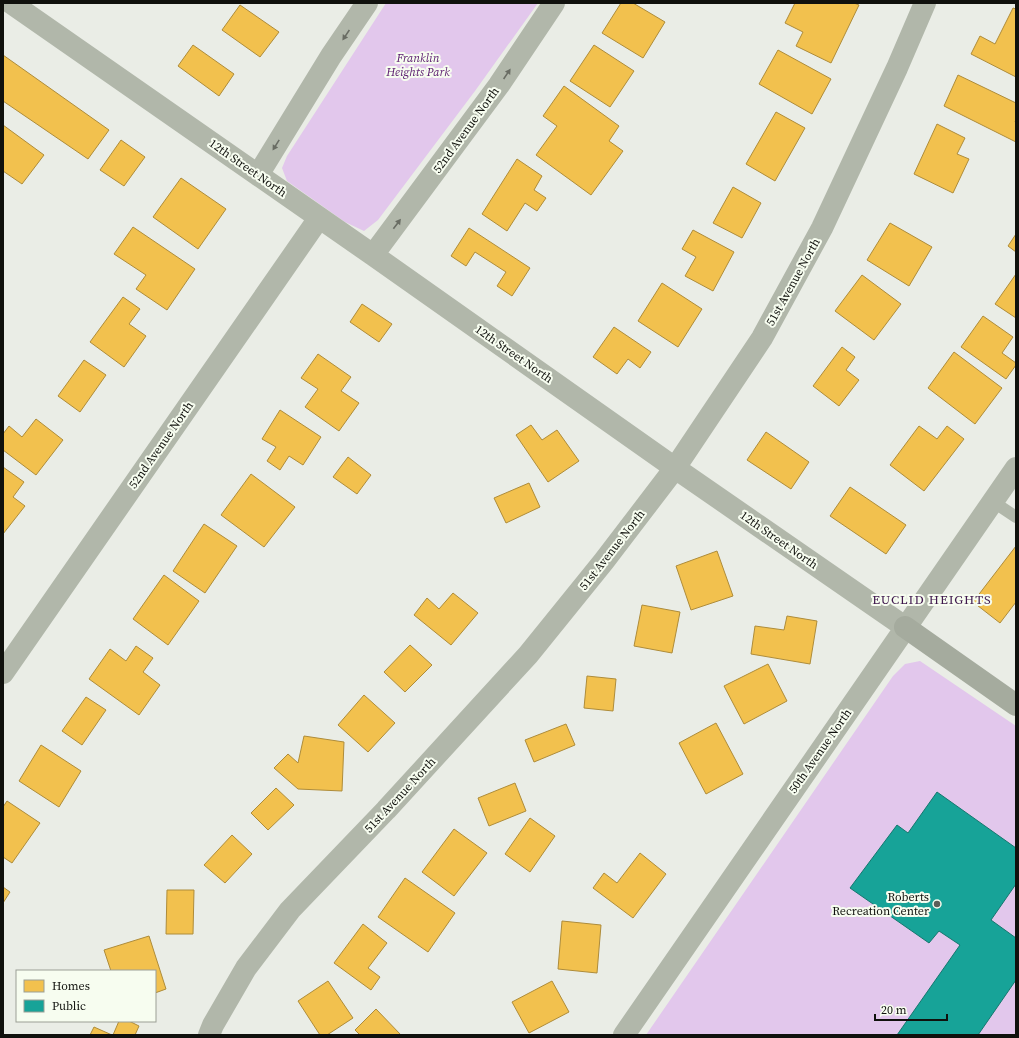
<svg xmlns="http://www.w3.org/2000/svg" width="1019" height="1038" viewBox="0 0 1019 1038" font-family="'Source Serif 4',serif">
<style>
.green{fill:#e2c7ec}
.homes{fill:#f2c14e;stroke:#ae8c3a}
.public{fill:#17a398;stroke:#15776e}
.lines{fill:none;stroke-linecap:round;stroke-linejoin:round}
.lane{stroke:#b1b7aa;stroke-width:12}
.street{stroke:#b1b7aa;stroke-width:22}
.secondary{stroke:#a5ab9e;stroke-width:22}
.oneway{fill:#696c63}
.poi-dot{fill:#5c5e59;stroke:#f7fdf0;stroke-width:1.5}
.labels{text-anchor:middle;stroke-width:4;stroke-linejoin:round;paint-order:stroke}
.park-label{font-size:12px;font-style:italic;fill:#58186d;stroke:#f7fdf0}
.street-label{font-size:12px;fill:#10110d;stroke:#f7fdf0}
.poi-label{font-size:12px;fill:#10110d;stroke:#f7fdf0;text-anchor:end}
.neighbourhood-label{font-size:13px;letter-spacing:1px;fill:#3e174c;stroke:#f7fdf0}
</style>
<rect width="100%" height="100%" fill="#eaede6"/>
<path class="green" d="M 386,3 L 538,3 L 475,91 L 378,220 L 364,231 L 345,222 L 287,181 L 282,168 L 287,156 Z
M 920,661 L 1016,726 L 1016,1035 L 646,1035 L 893,676 L 905,664 Z"/>
<path class="homes" d="M 621,3 L 633,3 L 665,22 L 643,58 L 602,33 Z
M 795,3 L 854,3 L 859,5 L 831,63 L 796,46 L 803,32 L 785,23 Z
M 240,5 L 279,32 L 260,57 L 222,30 Z
M 1013,8 L 1016,9 L 1016,77 L 971,54 L 980,36 L 995,44 Z
M 193,45 L 234,74 L 219,96 L 178,66 Z
M 594,45 L 634,71 L 610,107 L 570,81 Z
M 778,50 L 831,79 L 812,114 L 759,84 Z
M 3,55 L 109,130 L 88,159 L 3,101 Z
M 958,75 L 1016,103 L 1016,119 L 1015,122 L 1016,122 L 1016,142 L 944,106 Z
M 564,86 L 619,126 L 609,141 L 623,151 L 591,195 L 536,155 L 557,126 L 543,116 Z
M 776,112 L 805,128 L 775,181 L 746,164 Z
M 937,124 L 965,138 L 957,154 L 969,159 L 953,193 L 914,174 Z
M 3,125 L 44,155 L 22,184 L 3,171 Z
M 121,140 L 145,157 L 124,186 L 100,170 Z
M 517,159 L 542,176 L 534,190 L 546,198 L 537,211 L 525,203 L 507,231 L 482,214 Z
M 181,178 L 226,209 L 198,249 L 153,217 Z
M 733,187 L 761,203 L 742,238 L 713,223 Z
M 890,223 L 932,247 L 909,286 L 867,260 Z
M 133,227 L 195,269 L 167,310 L 136,289 L 146,275 L 114,254 Z
M 469,228 L 530,268 L 512,296 L 497,286 L 506,272 L 475,252 L 466,266 L 451,256 Z
M 693,230 L 734,252 L 713,291 L 685,276 L 696,257 L 682,249 Z
M 1016,234 L 1016,252 L 1008,246 Z
M 1016,274 L 1016,318 L 995,304 Z
M 862,275 L 901,304 L 874,340 L 835,311 Z
M 662,283 L 702,309 L 678,347 L 638,321 Z
M 123,297 L 140,309 L 129,324 L 146,336 L 124,367 L 90,342 Z
M 362,304 L 392,324 L 379,342 L 350,322 Z
M 983,316 L 1013,337 L 1002,353 L 1016,363 L 1016,365 L 1006,379 L 961,347 Z
M 614,327 L 651,352 L 640,368 L 628,359 L 617,374 L 593,357 Z
M 842,347 L 855,357 L 846,370 L 859,380 L 839,406 L 813,386 Z
M 954,352 L 1002,388 L 975,424 L 928,388 Z
M 318,354 L 351,377 L 341,391 L 359,403 L 339,431 L 305,407 L 318,389 L 301,378 Z
M 84,360 L 106,375 L 80,412 L 58,396 Z
M 280,410 L 321,437 L 303,465 L 289,456 L 280,470 L 267,461 L 276,447 L 262,439 Z
M 36,419 L 63,440 L 36,475 L 3,450 L 3,434 L 9,426 L 22,437 Z
M 531,425 L 542,440 L 557,430 L 579,461 L 548,482 L 516,435 Z
M 919,426 L 937,439 L 947,426 L 964,439 L 924,491 L 890,465 Z
M 766,432 L 809,462 L 791,489 L 747,460 Z
M 348,457 L 371,475 L 357,494 L 333,477 Z
M 3,467 L 24,482 L 13,497 L 25,506 L 3,534 Z
M 251,474 L 295,507 L 264,547 L 221,515 Z
M 529,483 L 540,507 L 506,523 L 494,498 Z
M 850,487 L 906,525 L 886,554 L 830,516 Z
M 204,524 L 237,546 L 205,593 L 173,571 Z
M 1016,546 L 1016,602 L 1000,623 L 973,602 Z
M 717,551 L 733,596 L 691,610 L 676,566 Z
M 164,575 L 199,601 L 168,645 L 133,619 Z
M 453,593 L 478,613 L 451,645 L 414,615 L 427,598 L 439,609 Z
M 642,605 L 680,612 L 672,653 L 634,646 Z
M 787,616 L 817,621 L 810,664 L 751,654 L 755,626 L 784,630 Z
M 410,645 L 432,665 L 405,692 L 384,672 Z
M 136,646 L 153,658 L 143,672 L 160,685 L 139,715 L 89,679 L 110,649 L 126,661 Z
M 768,664 L 787,701 L 744,724 L 724,686 Z
M 587,676 L 616,679 L 613,711 L 584,708 Z
M 364,695 L 395,723 L 368,752 L 338,725 Z
M 86,697 L 106,710 L 82,745 L 62,731 Z
M 716,723 L 743,774 L 706,794 L 679,743 Z
M 566,724 L 575,745 L 534,762 L 525,740 Z
M 304,736 L 344,742 L 342,791 L 298,789 L 274,768 L 288,754 L 298,763 Z
M 41,745 L 81,771 L 59,807 L 19,781 Z
M 515,783 L 526,811 L 489,826 L 478,798 Z
M 276,788 L 294,805 L 268,830 L 251,813 Z
M 7,801 L 40,823 L 12,863 L 3,857 L 3,807 Z
M 530,818 L 555,836 L 530,872 L 505,854 Z
M 454,829 L 487,853 L 454,896 L 422,872 Z
M 232,835 L 252,854 L 225,883 L 204,865 Z
M 640,853 L 666,874 L 633,918 L 593,888 L 604,873 L 617,883 Z
M 405,878 L 455,913 L 428,952 L 378,917 Z
M 3,887 L 10,892 L 3,903 Z
M 167,890 L 194,890 L 193,934 L 166,934 Z
M 562,921 L 601,925 L 597,973 L 558,969 Z
M 363,924 L 387,943 L 368,968 L 380,977 L 371,990 L 334,963 Z
M 149,936 L 166,989 L 155,993 L 155,971 L 111,971 L 104,950 Z
M 328,981 L 353,1018 L 327,1035 L 320,1035 L 298,1001 Z
M 552,981 L 569,1012 L 529,1033 L 512,1002 Z
M 376,1009 L 401,1035 L 360,1035 L 355,1030 Z
M 119,1021 L 129,1021 L 139,1026 L 135,1035 L 113,1035 Z
M 94,1027 L 112,1035 L 90,1035 Z"/>
<path class="public" d="M 937,792 L 1016,848 L 1016,884 L 991,920 L 1016,938 L 1016,980 L 978,1035 L 897,1035 L 960,945 L 939,931 L 929,943 L 850,888 L 897,825 L 908,833 Z"/>
<g class="lines">
<path class="lane" d="M 992,501 L 1016,517"/>
<path class="street" d="M 11,3 L 373,255 L 675,468 L 905,627
M 258,175 L 331,56 L 367,3
M 373,255 L 499,85 L 554,3
M 3,673 L 319,218
M 209,1035 L 213,1025 L 246,968 L 290,910 L 386,810 L 528,655 L 604,561 L 675,468 L 762,338 L 822,228 L 897,68 L 925,3
M 624,1035 L 1016,468"/>
<path class="secondary" d="M 905,627 L 1016,705"/>
</g>
<defs><path id="oneway-solid" d="M-6-.8H1V-3.2L6.5 0L1 3.2V.8H-6Z"/></defs>
<g class="oneway">
<use href="#oneway-solid" transform="translate(346 35) rotate(124)"/>
<use href="#oneway-solid" transform="translate(507 74) rotate(-56)"/>
<use href="#oneway-solid" transform="translate(276 145) rotate(122)"/>
<use href="#oneway-solid" transform="translate(397 224) rotate(-53)"/>
</g>
<circle class="poi-dot" cx="937" cy="904" r="4"/>
<g class="labels">
<g class="park-label">
<text x="418" y="62">Franklin<tspan x="418" dy="14">Heights Park</tspan></text>
</g>
<g class="street-label">
<text transform="translate(466 130) rotate(-54)" y="4">52nd Avenue North</text>
<text transform="translate(248 168) rotate(35)" y="4">12th Street North</text>
<text transform="translate(793 282) rotate(-61)" y="4">51st Avenue North</text>
<text transform="translate(514 354) rotate(35)" y="4">12th Street North</text>
<text transform="translate(161 445) rotate(-55)" y="4">52nd Avenue North</text>
<text transform="translate(779 540) rotate(35)" y="4">12th Street North</text>
<text transform="translate(612 550) rotate(-52)" y="4">51st Avenue North</text>
<text transform="translate(820 751) rotate(-55)" y="4">50th Avenue North</text>
<text transform="translate(400 795) rotate(-47)" y="4">51st Avenue North</text>
</g>
<g class="poi-label">
<text x="929" y="901">Roberts<tspan x="929" dy="14">Recreation Center</tspan></text>
</g>
<g class="neighbourhood-label">
<text x="932" y="604">EUCLID HEIGHTS</text>
</g>
</g>
<rect width="1019" height="1038" fill="none" stroke="#10110d" stroke-width="8"/>
<rect x="16" y="970" width="140" height="52" fill="#f7fdf0" stroke="#9b9f95"/>
<rect x="24" y="980" width="20" height="12" fill="#f2c14e" stroke="#9b9f95"/>
<text x="52" y="990" font-size="12" fill="#10110d">Homes</text>
<rect x="24" y="1000" width="20" height="12" fill="#17a398" stroke="#9b9f95"/>
<text x="52" y="1010" font-size="12" fill="#10110d">Public</text>
<path d="M875 1014v6h72v-6" fill="none" stroke="#10110d" stroke-width="2"/>
<text x="881" y="1014" font-size="12" fill="#10110d" stroke="#f7fdf0" stroke-width="3" paint-order="stroke">20 m</text>
</svg>
